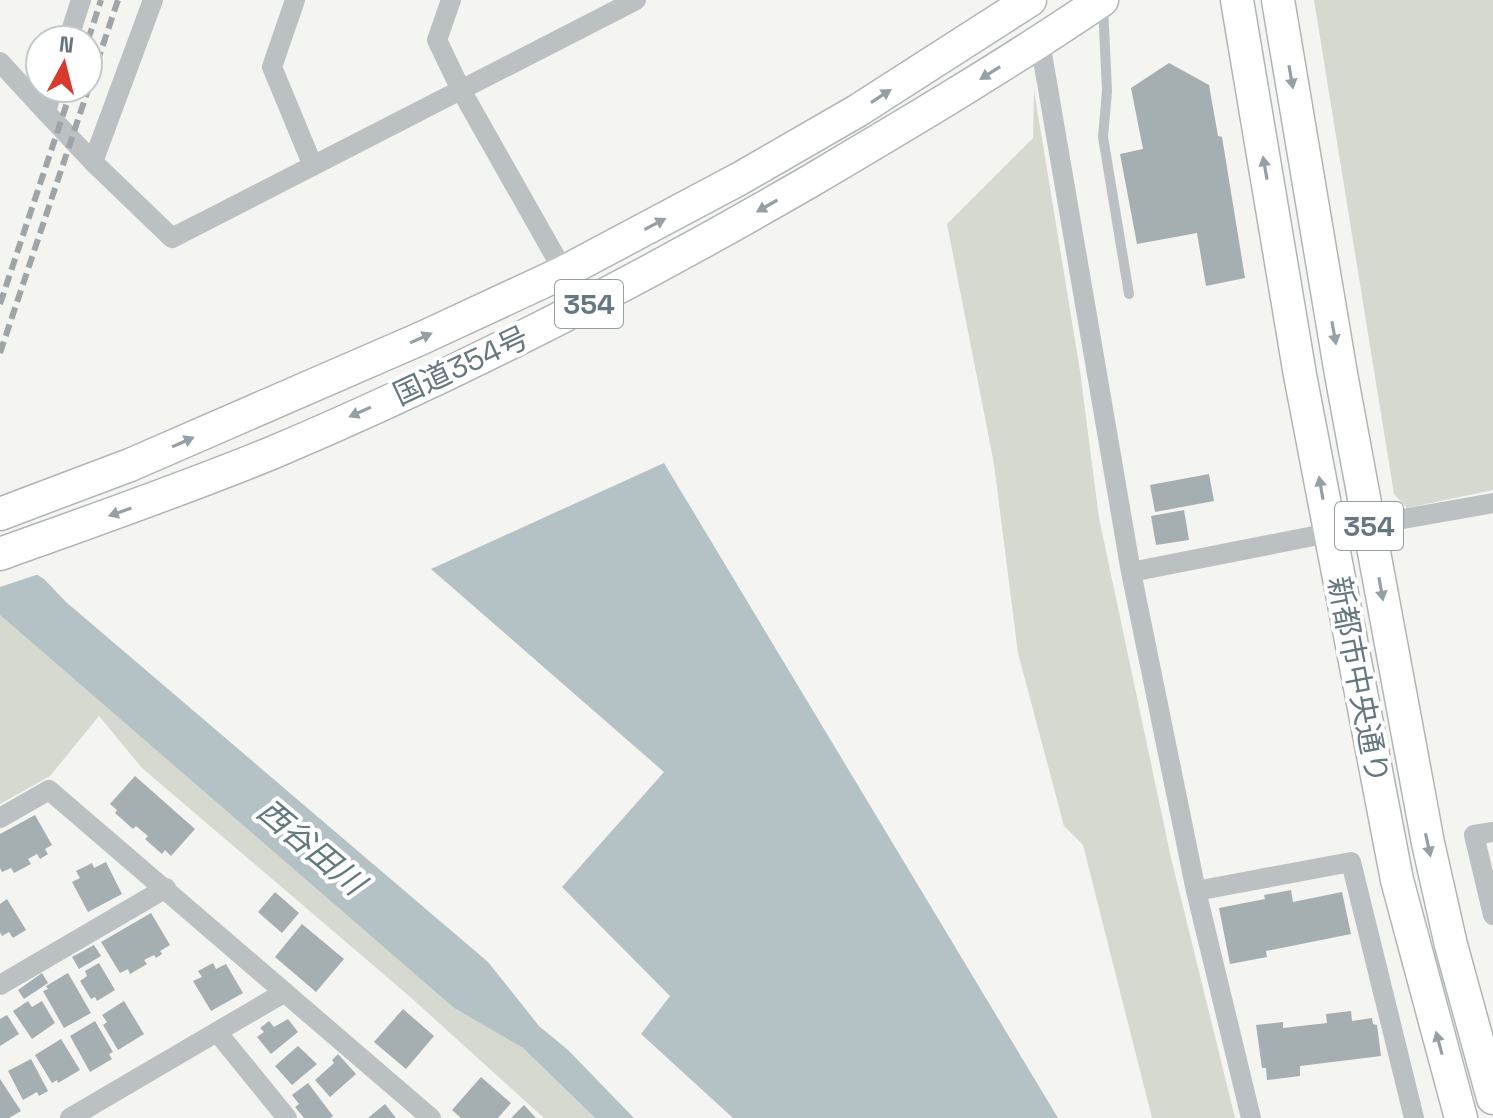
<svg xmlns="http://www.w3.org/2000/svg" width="1493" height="1118" viewBox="0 0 1493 1118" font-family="'Space Grotesk','Noto Sans JP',sans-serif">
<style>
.green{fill:#d5d9d0}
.water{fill:#b4c2c5}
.pier{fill:#f4f4f1}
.building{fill:#a5aeb1}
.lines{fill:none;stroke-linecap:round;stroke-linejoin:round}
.trunk-casing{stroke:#b0b5b7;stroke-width:35}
.service{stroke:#bbc0c2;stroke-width:10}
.minor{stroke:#bbc0c2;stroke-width:20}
.trunk{stroke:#fff;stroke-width:32}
.rail{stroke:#9da5a8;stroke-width:6;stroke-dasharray:12 6;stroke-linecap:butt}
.oneway{fill:#93a0a6}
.labels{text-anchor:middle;stroke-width:8;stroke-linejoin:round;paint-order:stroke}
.shield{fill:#fff;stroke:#93a0a6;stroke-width:2}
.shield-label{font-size:28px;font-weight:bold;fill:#657880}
.street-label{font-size:30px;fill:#657880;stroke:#fff}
.water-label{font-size:32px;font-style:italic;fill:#617a7d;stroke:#fff}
</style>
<rect width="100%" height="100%" fill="#f4f4f1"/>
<path class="green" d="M 1314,0 L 1493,0 L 1493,490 L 1407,508 L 1394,494 Z
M 1034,90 L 1080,371 L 1099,518 L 1171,858 L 1235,1118 L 1152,1118 L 1083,845 L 1064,826 L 1018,653 L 994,464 L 947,224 L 1033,138 Z
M 0,615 L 454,1008 L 523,1048 L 595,1118 L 544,1118 L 408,995 L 142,768 L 99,716 L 50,776 L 0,804 Z"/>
<path class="water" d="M 664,463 L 1058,1118 L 733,1118 L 641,1034 L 670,996 L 562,887 L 664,772 L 431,569 Z
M 0,552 L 44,579 L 66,602 L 488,962 L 539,1026 L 568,1050 L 634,1118 L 595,1118 L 523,1048 L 454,1008 L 0,615 Z"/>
<path class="pier" d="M 0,548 L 2,549 L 42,573 L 0,587 Z"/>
<path class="building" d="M 1169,63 L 1209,85 L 1218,136 L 1222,137 L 1245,278 L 1206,286 L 1197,233 L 1137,244 L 1120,154 L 1143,149 L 1131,88 Z
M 1209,474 L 1214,501 L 1155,512 L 1150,485 Z
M 1184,510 L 1189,540 L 1156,545 L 1151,516 Z
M 135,776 L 195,829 L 171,856 L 165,850 L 162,854 L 145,839 L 148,836 L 136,826 L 133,829 L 115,813 L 117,810 L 110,804 Z
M 35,815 L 52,845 L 45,849 L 48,854 L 40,859 L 37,854 L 28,859 L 31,864 L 14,873 L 11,868 L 2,872 L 0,868 L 0,834 Z
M 106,862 L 122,894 L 88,912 L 72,882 L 80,878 L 76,871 L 92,863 L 94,868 Z
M 1291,890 L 1293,902 L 1342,892 L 1351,934 L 1266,951 L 1267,957 L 1230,964 L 1219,908 L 1265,899 L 1264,895 Z
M 275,892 L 299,913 L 282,933 L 258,912 Z
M 7,899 L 26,930 L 13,938 L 9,932 L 2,936 L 0,932 L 0,904 Z
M 151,913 L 170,945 L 160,951 L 162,954 L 156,958 L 154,955 L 144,960 L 147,964 L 130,974 L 128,969 L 120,973 L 101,942 Z
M 302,924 L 344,959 L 316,992 L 275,957 Z
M 94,945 L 101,956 L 79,969 L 72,957 Z
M 99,963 L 115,990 L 97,1001 L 95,997 L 91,999 L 80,981 L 87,976 L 85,971 Z
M 213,963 L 216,969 L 226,964 L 243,993 L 211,1011 L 193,981 L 202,977 L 198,971 Z
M 42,973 L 48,983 L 24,999 L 18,990 Z
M 68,973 L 91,1013 L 64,1028 L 43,991 L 48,989 L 46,986 Z
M 28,1001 L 32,1007 L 42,1001 L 55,1023 L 32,1039 L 13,1011 Z
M 124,1001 L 144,1034 L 118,1050 L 103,1025 L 107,1022 L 102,1015 Z
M 403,1009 L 434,1036 L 406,1069 L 374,1042 Z
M 1351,1011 L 1352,1021 L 1372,1018 L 1373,1024 L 1377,1025 L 1381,1056 L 1300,1066 L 1300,1076 L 1267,1080 L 1266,1068 L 1262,1068 L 1256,1025 L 1283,1022 L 1283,1028 L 1327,1023 L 1326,1014 Z
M 7,1015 L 19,1034 L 0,1046 L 0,1019 Z
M 288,1019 L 298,1032 L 271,1054 L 257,1037 L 264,1032 L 260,1028 L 269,1021 L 274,1027 Z
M 95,1021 L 113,1052 L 109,1054 L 112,1059 L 90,1072 L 70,1036 Z
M 61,1039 L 80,1070 L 58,1083 L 57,1080 L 52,1083 L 35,1055 Z
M 298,1046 L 317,1064 L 292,1085 L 275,1066 Z
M 338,1054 L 356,1074 L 330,1097 L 315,1080 L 334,1063 L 332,1060 Z
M 31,1059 L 48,1091 L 39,1096 L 37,1092 L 23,1100 L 8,1071 Z
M 481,1077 L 511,1103 L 498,1118 L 461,1118 L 452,1110 Z
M 0,1079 L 21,1111 L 9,1118 L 0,1118 Z
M 308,1083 L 333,1116 L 330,1118 L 304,1118 L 295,1107 L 299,1104 L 292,1095 Z
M 385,1104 L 396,1118 L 368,1118 Z
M 524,1105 L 536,1118 L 511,1118 Z"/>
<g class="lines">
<defs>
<path id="trunk" d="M 1237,0 L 1300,375 L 1397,880 L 1461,1118
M 1278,0 L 1341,374 L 1428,843 L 1451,945 L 1493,1098
M 0,514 L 130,465 L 422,338 L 564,272 L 739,179 L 857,111 L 1030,0
M 0,554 C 92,521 184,489 274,452 C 459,374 638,281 812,180 C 910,122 1008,64 1102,0"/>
</defs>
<use href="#trunk" class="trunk-casing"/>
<path class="service" d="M 1103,6 L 1107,91 L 1103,137 L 1129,294"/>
<path class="minor" d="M 153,0 L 93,162 L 172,238 L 636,0
M 295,0 L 272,67 L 313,166
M 451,0 L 437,40 L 461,90 L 564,272
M 68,40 L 81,0
M 1040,42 L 1131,572 L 1196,891 L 1251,1118
M 0,62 L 46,112 L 53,88
M 46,112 L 93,162
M 1369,525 L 1493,503
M 1131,572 L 1329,533
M 0,818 L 49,790 L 431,1118
M 1493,832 L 1474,835 L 1493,915
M 1196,891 L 1351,862 L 1414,1118
M 0,985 L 166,888
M 217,1032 L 287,1118
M 70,1118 L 285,992"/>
<use href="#trunk" class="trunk"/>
<path class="rail" d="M 88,40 L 101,0
M 0,304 L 72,88
M 0,353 L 118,0"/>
</g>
<defs><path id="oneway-solid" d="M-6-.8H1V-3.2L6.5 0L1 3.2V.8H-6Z" transform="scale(2)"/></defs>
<g class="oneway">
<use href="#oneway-solid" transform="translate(990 73) rotate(148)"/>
<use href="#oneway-solid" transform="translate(1291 77) rotate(80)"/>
<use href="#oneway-solid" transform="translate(881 96) rotate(-33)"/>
<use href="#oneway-solid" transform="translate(1265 168) rotate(-100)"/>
<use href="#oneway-solid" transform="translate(767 206) rotate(150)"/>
<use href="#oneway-solid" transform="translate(655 224) rotate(-28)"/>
<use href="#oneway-solid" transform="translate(1334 333) rotate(80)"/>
<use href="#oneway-solid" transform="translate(421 338) rotate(-24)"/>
<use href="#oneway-solid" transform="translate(360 412) rotate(156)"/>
<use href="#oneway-solid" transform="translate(183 442) rotate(-24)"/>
<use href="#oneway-solid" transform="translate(1321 488) rotate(-100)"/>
<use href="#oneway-solid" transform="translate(120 512) rotate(161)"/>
<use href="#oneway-solid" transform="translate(1381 589) rotate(80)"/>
<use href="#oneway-solid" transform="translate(1428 845) rotate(78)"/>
<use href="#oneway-solid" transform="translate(1439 1043) rotate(-105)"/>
</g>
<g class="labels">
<g class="shield">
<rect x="555" y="280" width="68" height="48" rx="6"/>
<rect x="1335" y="502" width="68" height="48" rx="6"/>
</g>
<g class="shield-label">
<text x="589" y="314">354</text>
<text x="1369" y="536">354</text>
</g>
<g class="street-label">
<text transform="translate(461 366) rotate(-25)" y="10">国道354号</text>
<text transform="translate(1358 680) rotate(79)" y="10">新都市中央通り</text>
</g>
<g class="water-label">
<text transform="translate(311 847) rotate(40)" y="11">西谷田川</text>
</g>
</g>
<g transform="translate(64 64) rotate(7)"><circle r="38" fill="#ffffff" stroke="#c1c9cc" stroke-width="2"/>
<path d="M0-6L14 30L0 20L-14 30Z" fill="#d73b2e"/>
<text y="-12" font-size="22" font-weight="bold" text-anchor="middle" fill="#657880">N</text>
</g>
</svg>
